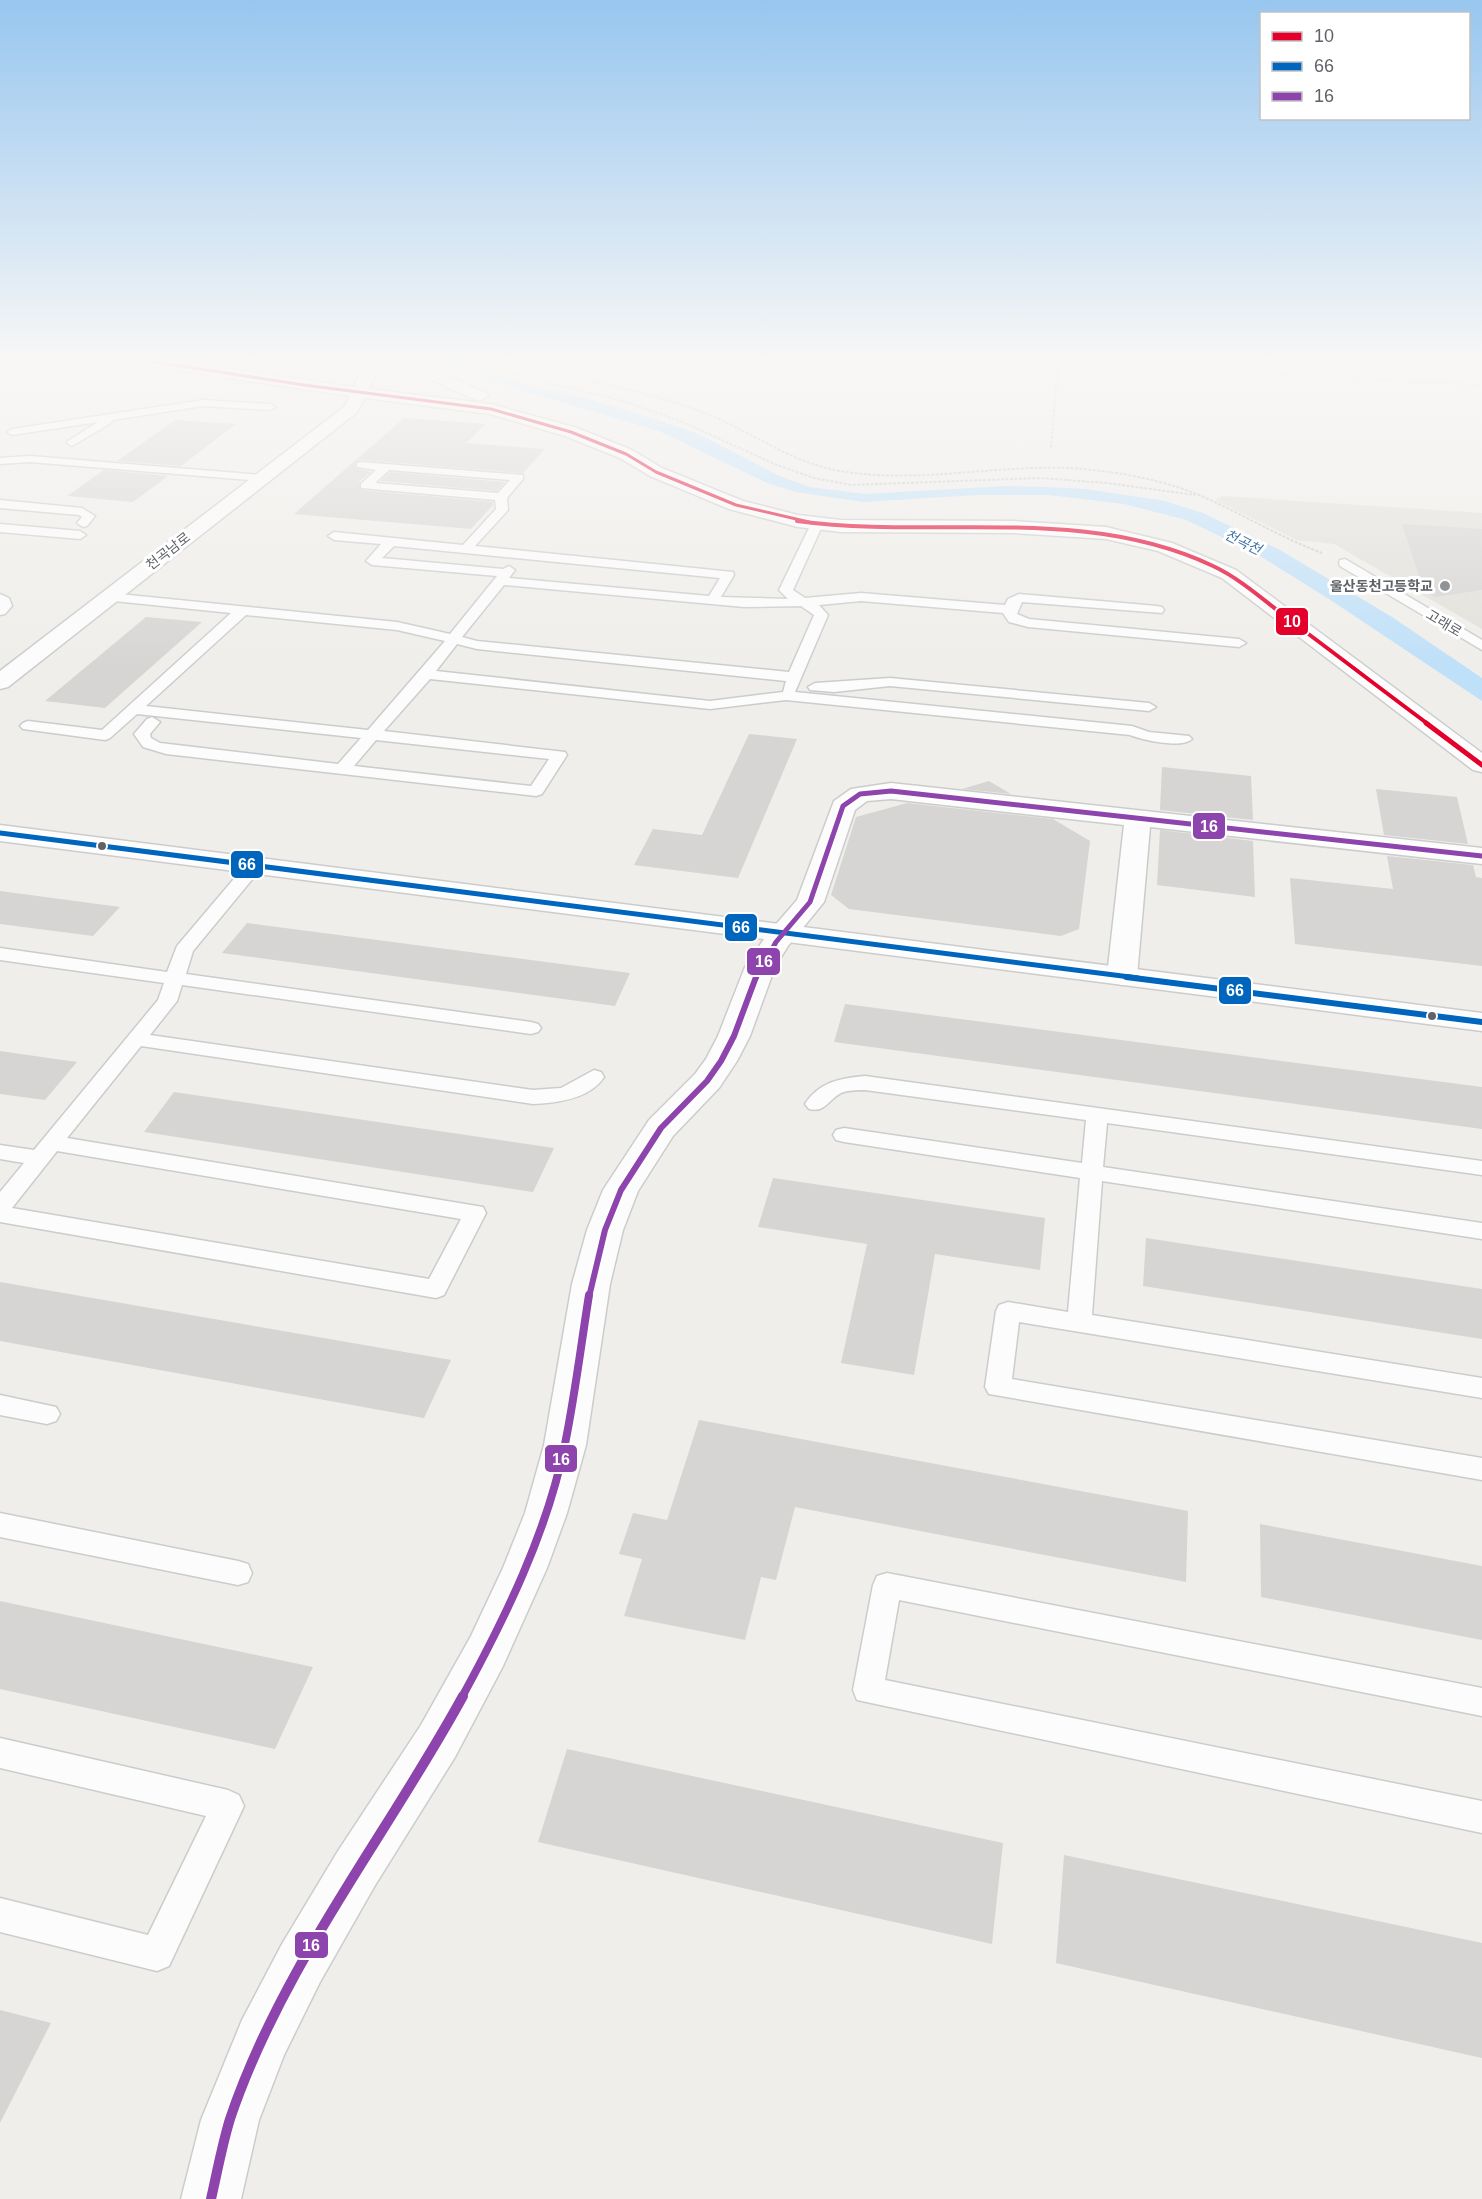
<svg xmlns="http://www.w3.org/2000/svg" width="1482" height="2199" viewBox="0 0 1482 2199" font-family="Arial,'Noto Sans KR',sans-serif">
<style>
.education{fill:#e2e0da}
.water{fill:#bfe0f9}
.building{fill:#d6d5d3}
.lines{fill:none;stroke-linecap:round;stroke-linejoin:round}
.service-casing{stroke:#cbcccc;stroke-width:3}
.minor-casing{stroke:#cbcccc;stroke-width:3}
.tertiary-casing{stroke:#cbcccc;stroke-width:3}
.path{stroke:#cacfcc;stroke-width:2;stroke-dasharray:3 1.5;stroke-linecap:butt}
.service{fill:#fdfcfc;fill-rule:evenodd}
.minor{fill:#fdfcfc;fill-rule:evenodd}
.tertiary{fill:#fdfcfc;fill-rule:evenodd}
.bus-1-far2-casing{stroke:#fff;stroke-width:5}
.bus-1-far1-casing{stroke:#fff;stroke-width:7}
.bus-1-casing{stroke:#fff;stroke-width:9}
.bus-2-far1-casing{stroke:#fff;stroke-width:9}
.bus-2-casing{stroke:#fff;stroke-width:10}
.bus-3-far3-casing{stroke:#fff;stroke-width:9}
.bus-3-far2-casing{stroke:#fff;stroke-width:10}
.bus-3-far1-casing{stroke:#fff;stroke-width:12}
.bus-3-casing{stroke:#fff;stroke-width:14}
.bus-1-far2{stroke:#e4002b;stroke-width:3}
.bus-1-far1{stroke:#e4002b;stroke-width:4}
.bus-1{stroke:#e4002b;stroke-width:5}
.bus-2-far1{stroke:#0065bd;stroke-width:5}
.bus-2{stroke:#0065bd;stroke-width:6}
.bus-3-far3{stroke:#8e44ad;stroke-width:5}
.bus-3-far2{stroke:#8e44ad;stroke-width:6}
.bus-3-far1{stroke:#8e44ad;stroke-width:8}
.bus-3{stroke:#8e44ad;stroke-width:10}
.poi-dot{fill:#919496;stroke:#fff;stroke-width:2}
.bus-dot{fill:#5f6368;stroke:#fff;stroke-width:2}
.labels{text-anchor:middle;stroke-width:6;stroke-linejoin:round;paint-order:stroke}
.far-water-label{font-size:14px;font-style:italic;fill:#4174aa;stroke:#fff}
.far-street-label{font-size:14px;fill:#5f6368;stroke:#fff}
.far-poi-label{font-size:14px;font-weight:bold;fill:#5f6368;stroke:#fff;text-anchor:end}
.line-badge{stroke:#fff;stroke-width:2}
.badge-label{font-size:16px;text-anchor:middle;font-weight:bold;fill:#fff}
</style>
<rect width="100%" height="100%" fill="#efeeea"/>
<path class="education" d="M 235,361 L 327,361 L 290,368 Z
M 1222,496 L 1482,513 L 1482,629 L 1334,544 L 1297,540 L 1215,500 Z"/>
<path class="water" d="M 443,361 L 462,361 L 486,373 L 509,380 L 592,400 L 664,422 L 696,433 L 780,476 L 810,487 L 864,494 L 1005,486 L 1047,487 L 1086,489 L 1165,501 L 1203,513 L 1280,550 L 1392,617 L 1482,678 L 1482,701 L 1329,599 L 1255,553 L 1186,520 L 1124,504 L 1048,495 L 977,495 L 863,502 L 796,492 L 767,483 L 661,432 L 484,379 Z"/>
<path class="building" d="M 404,418 L 486,424 L 466,443 L 545,449 L 523,473 L 361,460 L 355,462 L 355,468 L 371,472 L 359,482 L 361,490 L 493,502 L 493,505 L 471,529 L 294,514 Z
M 175,420 L 236,424 L 181,466 L 117,461 Z
M 104,470 L 168,476 L 133,502 L 67,496 Z
M 390,472 L 505,482 L 497,491 L 380,481 Z
M 1402,524 L 1482,529 L 1482,590 L 1435,597 L 1424,591 Z
M 146,617 L 202,622 L 105,708 L 45,701 Z
M 749,734 L 797,739 L 738,878 L 634,865 L 653,829 L 702,835 Z
M 1162,767 L 1251,776 L 1253,820 L 1160,810 Z
M 989,781 L 1011,794 L 962,789 Z
M 1376,789 L 1457,797 L 1468,844 L 1384,835 Z
M 907,803 L 1053,819 L 1090,841 L 1079,929 L 1061,936 L 849,909 L 831,895 L 856,817 Z
M 1160,830 L 1253,841 L 1255,897 L 1157,885 Z
M 1387,856 L 1473,865 L 1476,877 L 1482,878 L 1482,966 L 1295,944 L 1290,878 L 1393,889 Z
M 0,891 L 120,907 L 93,936 L 0,924 Z
M 247,923 L 630,973 L 615,1006 L 222,953 Z
M 845,1004 L 1482,1087 L 1482,1129 L 834,1042 Z
M 0,1051 L 77,1062 L 45,1100 L 0,1094 Z
M 174,1092 L 554,1148 L 533,1192 L 144,1132 Z
M 773,1178 L 1045,1218 L 1040,1270 L 935,1254 L 914,1375 L 841,1363 L 867,1244 L 758,1227 Z
M 1146,1238 L 1482,1289 L 1482,1339 L 1143,1286 Z
M 0,1282 L 451,1360 L 424,1418 L 0,1341 Z
M 699,1420 L 1188,1511 L 1186,1582 L 795,1507 L 776,1580 L 761,1577 L 745,1640 L 624,1616 L 642,1559 L 619,1554 L 633,1513 L 667,1520 Z
M 1260,1524 L 1482,1566 L 1482,1640 L 1261,1597 Z
M 0,1601 L 313,1667 L 275,1749 L 0,1689 Z
M 567,1749 L 1003,1843 L 992,1944 L 538,1842 Z
M 1064,1855 L 1482,1943 L 1482,2058 L 1056,1963 Z
M 0,2010 L 51,2023 L 0,2123 Z"/>
<g class="lines">
<defs>
<path id="service" d="M 203,400 L 270,404 L 275,407 L 270,410 L 203,406 L 112,420 L 111,423 L 72,446 L 67,443 L 68,441 L 98,422 L 12,435 L 7,432 L 12,429 Z
M 30,456 L 261,475 L 267,478 L 261,481 L 30,462 L 0,464 L 0,458 Z
M 361,462 L 523,475 L 523,479 L 507,498 L 508,510 L 475,546 L 733,572 L 734,575 L 721,597 L 788,599 L 779,590 L 811,524 L 817,520 L 823,524 L 793,590 L 805,598 L 861,593 L 1005,605 L 1008,599 L 1019,594 L 1157,606 L 1162,607 L 1164,610 L 1162,613 L 1022,602 L 1017,614 L 1029,619 L 1239,639 L 1246,643 L 1239,647 L 1028,627 L 1009,622 L 1003,613 L 861,601 L 819,605 L 828,615 L 795,692 L 1132,726 L 1149,732 L 1189,736 L 1192,739 C 1182,749 1143,740 1130,735 L 786,700 L 710,709 L 430,679 L 384,731 L 565,752 L 567,755 L 542,794 L 536,796 L 166,754 L 143,747 L 134,734 L 147,719 L 152,717 L 160,722 L 150,734 L 151,738 L 160,743 L 338,764 L 361,738 L 137,714 L 110,738 L 105,740 L 23,729 L 20,726 L 23,723 L 28,721 L 102,730 L 231,613 L 104,600 L 102,597 L 109,593 L 397,622 L 450,634 L 497,576 L 372,565 L 366,561 L 381,544 L 334,540 L 328,536 L 334,532 L 463,545 L 496,509 L 495,500 L 361,488 L 361,484 L 376,470 L 357,467 L 357,463 ZM 389,470 L 510,480 L 498,493 L 375,483 ZM 394,546 L 720,578 L 709,596 L 509,578 L 515,570 L 509,566 L 503,569 L 382,558 ZM 504,585 L 744,607 L 801,606 L 814,615 L 789,672 L 477,641 L 462,637 ZM 246,615 L 397,630 L 445,641 L 368,730 L 146,706 ZM 457,644 L 477,649 L 786,681 L 783,692 L 710,701 L 436,671 ZM 376,740 L 549,759 L 531,786 L 354,766 Z
M 0,500 L 82,508 L 95,516 L 87,526 L 83,527 L 77,523 L 82,517 L 79,515 L 0,508 Z
M 0,524 L 80,531 L 86,535 L 80,539 L 0,532 Z
M 1345,559 L 1482,640 L 1482,650 L 1340,566 L 1339,563 L 1340,560 Z
M 0,594 L 9,598 L 12,606 L 5,614 L 0,615 Z
M 890,678 L 1149,703 L 1156,707 L 1149,711 L 890,686 L 834,692 L 810,690 L 808,687 L 815,683 Z
M 255,860 L 261,861 L 264,865 L 193,951 L 186,974 L 531,1022 L 538,1024 L 541,1028 L 538,1032 L 531,1034 L 182,985 L 177,1001 L 150,1035 L 533,1090 L 561,1088 L 594,1070 L 601,1072 L 604,1077 C 590,1099 557,1103 533,1104 L 141,1046 L 67,1138 L 483,1207 L 486,1213 L 444,1295 L 436,1298 L 0,1222 L 0,1192 L 24,1163 L 0,1159 L 0,1145 L 34,1150 L 158,1000 L 164,983 L 0,960 L 0,948 L 167,972 L 177,946 L 249,861 ZM 57,1151 L 461,1219 L 429,1279 L 12,1208 Z
M 865,1076 L 1482,1161 L 1482,1175 L 1107,1123 L 1103,1167 L 1482,1223 L 1482,1239 L 1102,1181 L 1092,1315 L 1482,1378 L 1482,1398 L 1019,1322 L 1012,1379 L 1482,1458 L 1482,1480 L 989,1394 L 985,1387 L 996,1311 L 999,1305 L 1008,1302 L 1068,1312 L 1080,1178 L 844,1142 L 836,1140 L 833,1135 L 836,1130 L 844,1128 L 1082,1163 L 1086,1120 L 865,1090 C 857,1090 848,1090 841,1093 C 828,1100 825,1113 809,1109 L 805,1104 C 819,1082 841,1078 865,1076 Z
M 0,1395 L 56,1407 L 60,1414 L 56,1421 L 47,1424 L 0,1415 Z
M 0,1513 L 238,1561 L 248,1564 L 252,1573 L 248,1582 L 238,1585 L 0,1537 Z
M 887,1573 L 1482,1688 L 1482,1716 L 899,1600 L 885,1680 L 1482,1801 L 1482,1833 L 857,1700 L 853,1690 L 873,1585 L 877,1576 Z
M 0,1738 L 228,1790 L 239,1795 L 244,1806 L 169,1966 L 157,1971 L 0,1932 L 0,1898 L 148,1935 L 206,1816 L 0,1768 Z"/>
<path id="minor" d="M 891,783 L 1482,848 L 1482,864 L 1150,827 L 1137,976 L 1133,982 L 1122,985 L 1111,982 L 1107,976 L 1124,825 L 891,799 L 867,801 L 855,810 L 824,902 L 788,946 L 775,967 L 750,1036 L 737,1061 L 719,1088 L 673,1136 L 638,1191 L 623,1230 L 610,1284 L 586,1445 L 567,1513 L 547,1568 L 503,1666 L 455,1757 L 374,1887 L 320,1982 L 284,2055 L 259,2120 L 241,2199 L 181,2199 L 201,2120 L 242,2020 L 282,1944 L 338,1851 L 421,1725 L 471,1636 L 503,1568 L 525,1513 L 544,1445 L 572,1284 L 587,1230 L 603,1190 L 649,1120 L 695,1074 L 706,1059 L 718,1036 L 745,967 L 766,936 L 797,900 L 834,801 L 851,789 Z"/>
<path id="tertiary" d="M 141,361 L 175,361 L 354,387 L 366,361 L 380,361 L 369,389 L 491,404 L 577,428 L 632,450 L 662,468 L 743,501 L 798,515 L 841,520 L 1014,521 L 1106,527 L 1172,543 L 1236,570 L 1482,753 L 1482,772 L 1473,770 L 1222,578 L 1158,551 L 1106,539 L 1014,533 L 841,532 L 798,527 L 729,509 L 650,476 L 620,458 L 565,436 L 490,414 L 365,398 L 356,413 L 8,687 L 0,689 L 0,671 L 344,407 L 350,396 L 148,366 L 143,364 Z
M 394,361 L 413,361 L 486,393 L 488,396 L 480,401 L 474,399 L 396,364 Z
M 0,825 L 1482,1013 L 1482,1031 L 0,841 Z"/>
</defs>
<use href="#service" class="service-casing"/>
<use href="#minor" class="minor-casing"/>
<use href="#tertiary" class="tertiary-casing"/>
<path class="path" d="M 478,361 L 488,367
M 519,361 C 581,381 646,390 707,414 C 750,431 789,461 835,470 C 917,486 1002,462 1084,469 C 1123,473 1163,480 1199,495 C 1241,513 1279,537 1322,553
M 1024,361 L 1482,385
M 494,370 L 623,401 L 680,421 L 777,465 L 814,478 L 851,485 L 1041,478 L 1107,483 L 1195,495
M 1051,448 L 1058,361"/>
<use href="#service" class="service"/>
<use href="#minor" class="minor"/>
<use href="#tertiary" class="tertiary"/>
<defs>
<path id="bus-1-far2" d="M 148,361 L 304,385 L 491,409 L 571,432 L 626,454 L 656,472 L 736,505 L 809,522"/>
<path id="bus-1-far1" d="M 797,521 C 935,540 1082,504 1213,566 C 1241,579 1266,602 1291,621 C 1337,655 1382,690 1428,724"/>
<path id="bus-1" d="M 1426,723 L 1482,765"/>
<path id="bus-2-far1" d="M 0,833 L 1138,978"/>
<path id="bus-2" d="M 1126,977 L 1482,1022"/>
<path id="bus-3-far3" d="M 756,978 L 776,942 L 810,902 L 843,806 L 860,794 L 891,791 L 1482,856"/>
<path id="bus-3-far2" d="M 589,1297 L 605,1230 L 621,1190 L 661,1128 L 707,1081 L 721,1061 L 734,1036 L 756,977"/>
<path id="bus-3-far1" d="M 462,1697 C 505,1618 547,1533 565,1444 C 575,1395 581,1345 589,1295"/>
<path id="bus-3" d="M 211,2199 C 217,2173 222,2145 230,2119 C 282,1965 386,1837 463,1696"/>
</defs>
<use href="#bus-1-far2" class="bus-1-far2-casing"/>
<use href="#bus-1-far1" class="bus-1-far1-casing"/>
<use href="#bus-1" class="bus-1-casing"/>
<use href="#bus-2-far1" class="bus-2-far1-casing"/>
<use href="#bus-2" class="bus-2-casing"/>
<use href="#bus-3-far3" class="bus-3-far3-casing"/>
<use href="#bus-3-far2" class="bus-3-far2-casing"/>
<use href="#bus-3-far1" class="bus-3-far1-casing"/>
<use href="#bus-3" class="bus-3-casing"/>
<use href="#bus-1-far2" class="bus-1-far2"/>
<use href="#bus-1-far1" class="bus-1-far1"/>
<use href="#bus-1" class="bus-1"/>
<use href="#bus-2-far1" class="bus-2-far1"/>
<use href="#bus-2" class="bus-2"/>
<use href="#bus-3-far3" class="bus-3-far3"/>
<use href="#bus-3-far2" class="bus-3-far2"/>
<use href="#bus-3-far1" class="bus-3-far1"/>
<use href="#bus-3" class="bus-3"/>
</g>
<linearGradient id="sky" x2="0" y2="1"><stop stop-color="#97c6ef"/><stop offset="0.54" stop-color="#f8f7f6"/><stop offset="1" stop-color="#f8f7f6" stop-opacity="0"/></linearGradient>
<rect width="1482" height="668" fill="url(#sky)"/>
<circle class="poi-dot" cx="1445" cy="586" r="6"/>
<g class="bus-dot">
<circle cx="102" cy="846" r="5"/>
<circle cx="1432" cy="1016" r="5"/>
</g>
<g class="labels">
<g class="far-water-label">
<text transform="translate(1243 542) rotate(26)" y="5">천곡천</text>
</g>
<g class="far-street-label">
<text transform="translate(168 551) rotate(-38)" y="5">천곡남로</text>
<text transform="translate(1444 623) rotate(31)" y="5">고래로</text>
</g>
<g class="far-poi-label">
<text x="1433" y="591">울산동천고등학교</text>
</g>
</g>
<g class="line-badge">
<rect x="1275" y="607" width="34" height="29" rx="6" fill="#e4002b"/>
<rect x="1192" y="812" width="34" height="28" rx="6" fill="#8e44ad"/>
<rect x="230" y="850" width="34" height="29" rx="6" fill="#0065bd"/>
<rect x="724" y="913" width="34" height="29" rx="6" fill="#0065bd"/>
<rect x="746" y="947" width="35" height="29" rx="6" fill="#8e44ad"/>
<rect x="1218" y="976" width="34" height="29" rx="6" fill="#0065bd"/>
<rect x="544" y="1444" width="34" height="29" rx="6" fill="#8e44ad"/>
<rect x="294" y="1931" width="35" height="28" rx="6" fill="#8e44ad"/>
</g>
<g class="badge-label">
<text x="1292" y="627">10</text>
<text x="1209" y="832">16</text>
<text x="247" y="870">66</text>
<text x="741" y="933">66</text>
<text x="764" y="967">16</text>
<text x="1235" y="996">66</text>
<text x="561" y="1465">16</text>
<text x="311" y="1951">16</text>
</g>
<rect x="1260" y="12" width="210" height="108" fill="#ffffff" stroke="#bfc1c3" stroke-width="1.5"/>
<rect x="1272" y="32" width="30" height="9" fill="#e4002b" stroke="#bfc1c3" stroke-width="1.5"/>
<text x="1314" y="42" font-size="18" fill="#5f6368">10</text>
<rect x="1272" y="62" width="30" height="9" fill="#0065bd" stroke="#bfc1c3" stroke-width="1.5"/>
<text x="1314" y="72" font-size="18" fill="#5f6368">66</text>
<rect x="1272" y="92" width="30" height="9" fill="#8e44ad" stroke="#bfc1c3" stroke-width="1.5"/>
<text x="1314" y="102" font-size="18" fill="#5f6368">16</text>
</svg>
